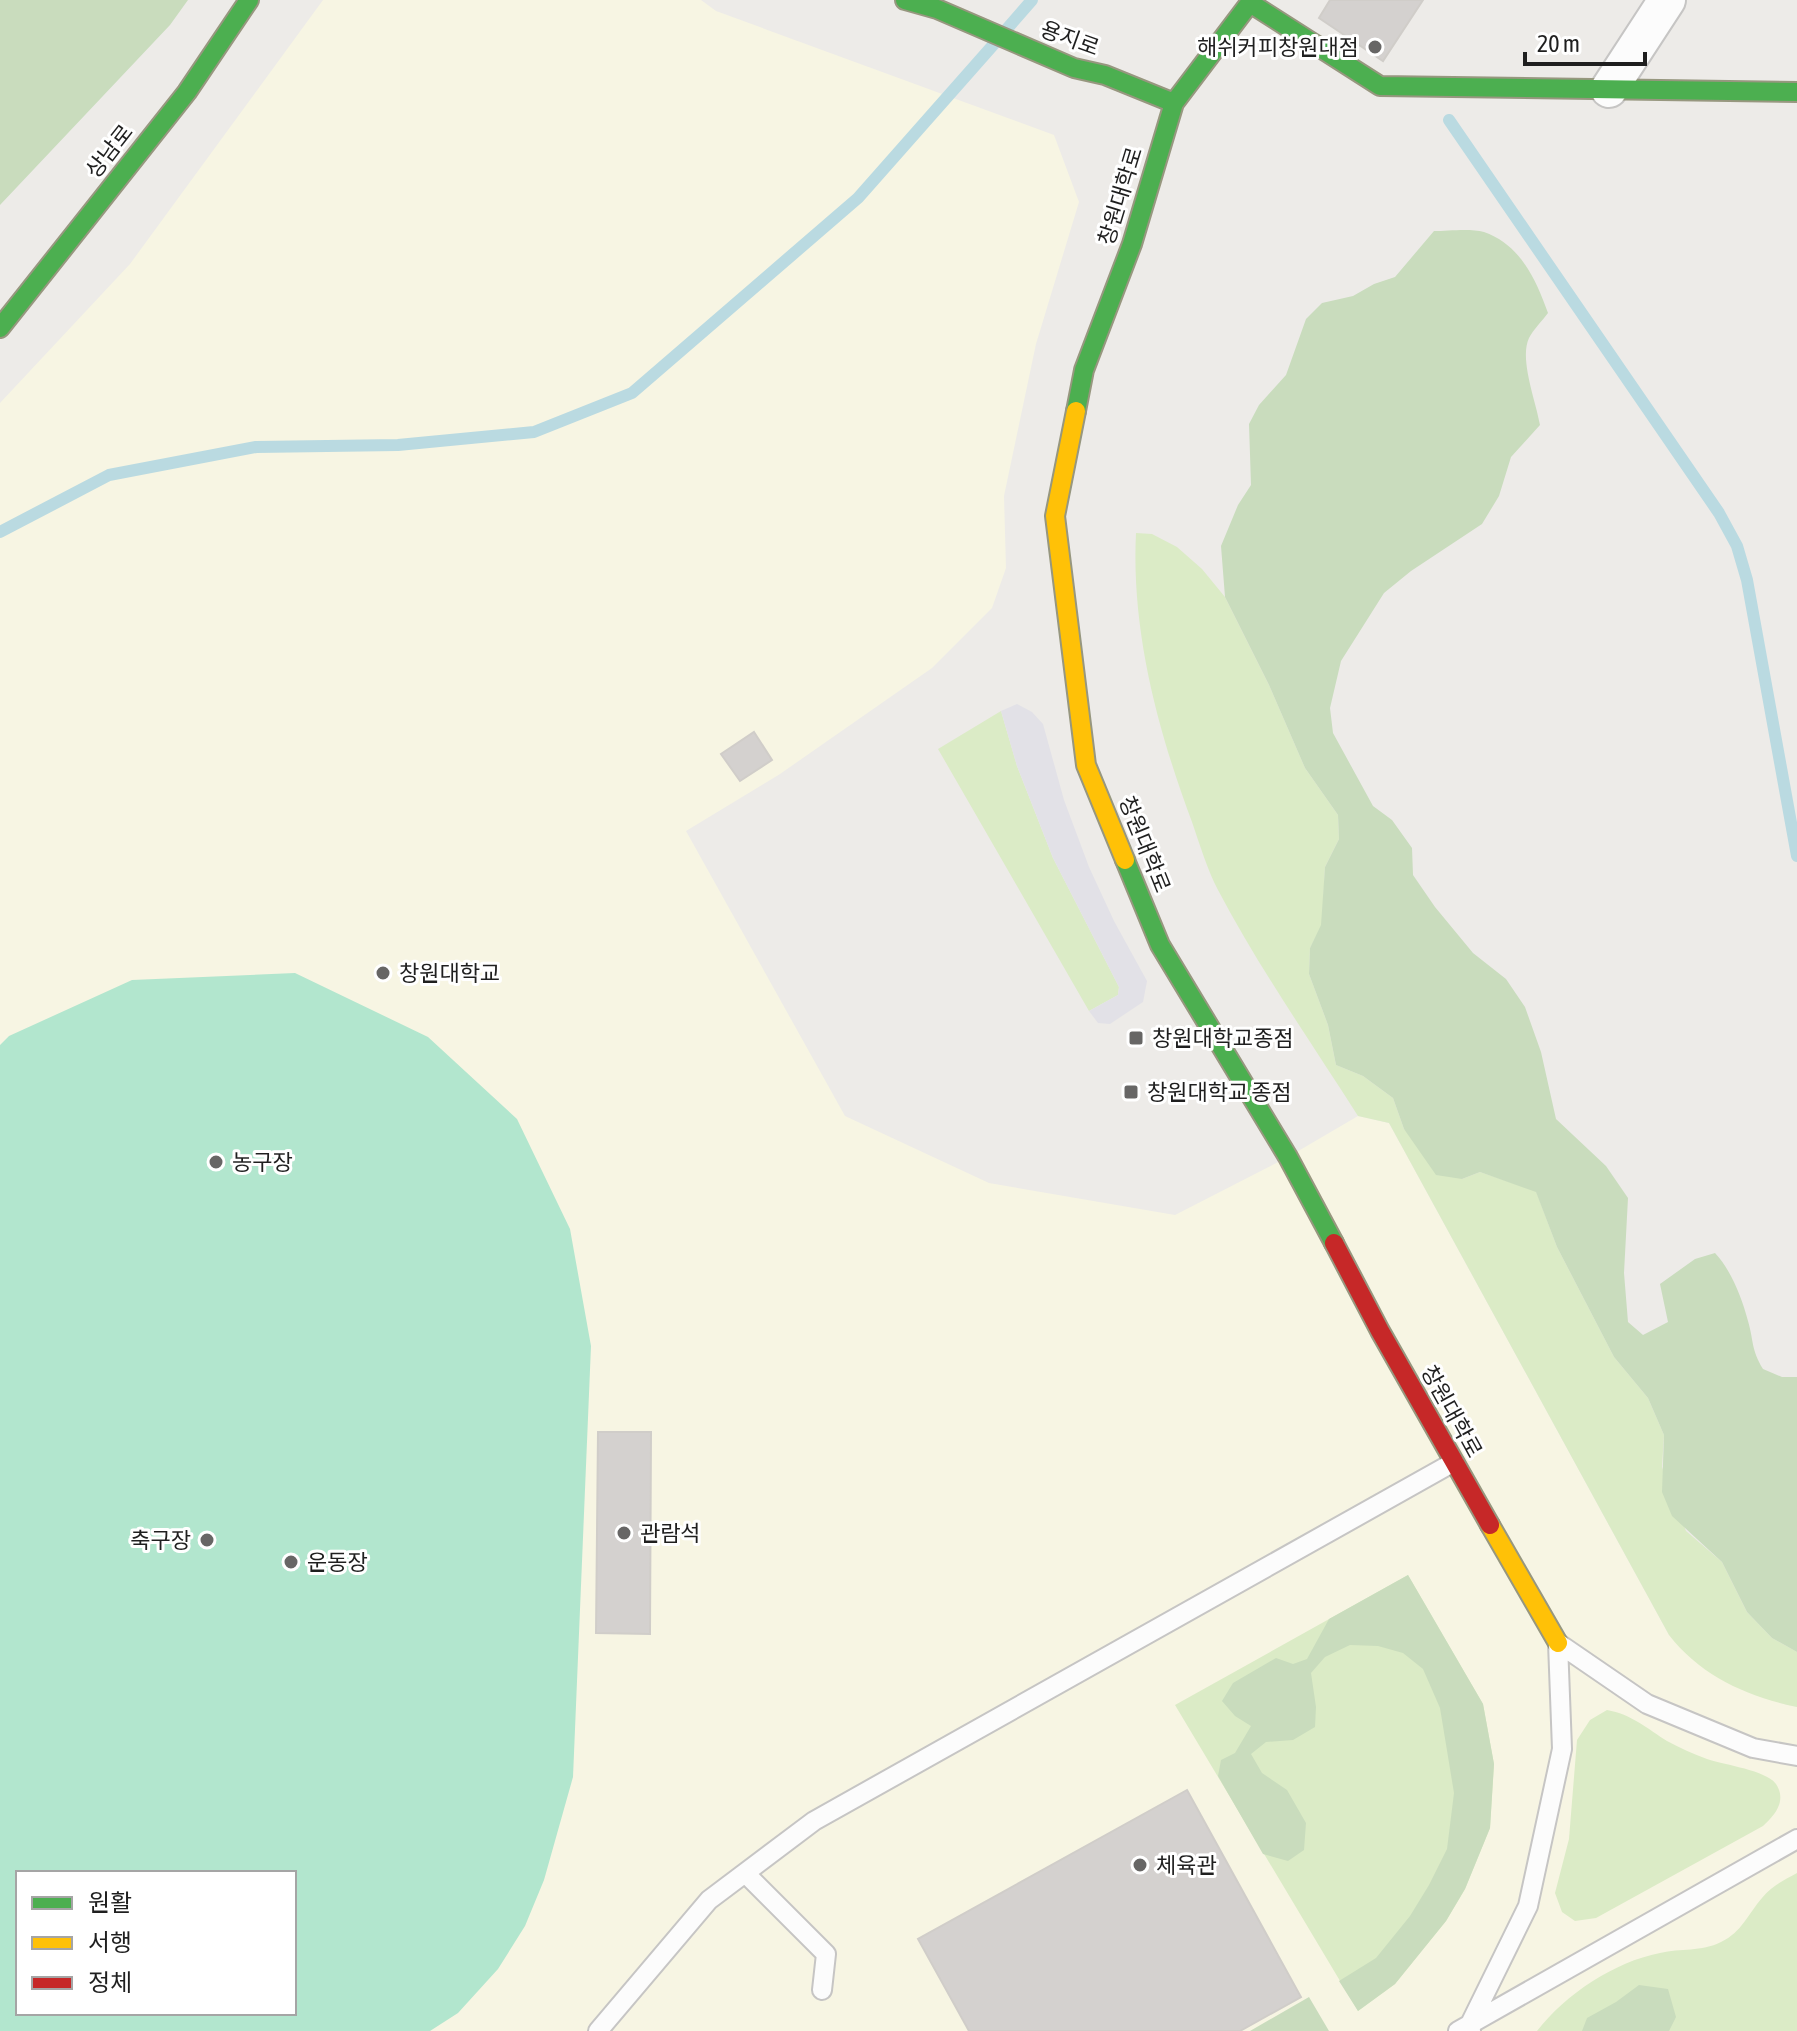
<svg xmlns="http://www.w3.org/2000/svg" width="1797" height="2031" viewBox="0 0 1797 2031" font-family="'Asap Condensed','Noto Sans KR',sans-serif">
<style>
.education{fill:#f7f5e3;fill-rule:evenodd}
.grass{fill:#dbebc6}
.forest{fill:#c9dcbd}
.pitch{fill:#b2e6ce;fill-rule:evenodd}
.plaza{fill:#e2e1e7}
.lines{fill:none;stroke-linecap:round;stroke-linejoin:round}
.stream{stroke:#badae1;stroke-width:12}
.building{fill:#d4d1cf;stroke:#d0cdc9;stroke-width:2}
.lane-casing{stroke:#c6c5c4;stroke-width:22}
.street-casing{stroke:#c6c5c4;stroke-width:40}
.fast-casing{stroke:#97977f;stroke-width:22}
.slow-casing{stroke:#97977f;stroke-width:22}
.jam-casing{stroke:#97977f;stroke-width:22}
.lane{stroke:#fcfcfc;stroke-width:18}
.street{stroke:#fcfcfc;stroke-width:36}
.fast{stroke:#4caf50;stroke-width:18}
.slow{stroke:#ffc107;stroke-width:18}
.jam{stroke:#c62828;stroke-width:18}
.poi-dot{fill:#676665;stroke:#fff;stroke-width:3}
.labels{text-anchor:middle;stroke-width:6;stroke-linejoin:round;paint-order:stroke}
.street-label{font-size:22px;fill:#1f1f1f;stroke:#fff}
.poi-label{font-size:22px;fill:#1f1f1f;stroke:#fff;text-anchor:start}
</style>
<rect width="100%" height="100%" fill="#edebe8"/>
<path class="education" d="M 323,0 L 701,0 L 716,11 L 1054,135 L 1079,202 L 1036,344 L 1004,496 L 1006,568 L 992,608 L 932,668 L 780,774 L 686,831 L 845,1116 L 989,1183 L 1175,1215 L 1288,1157 L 1358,1116 L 1389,1123 L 1669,1635 L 1780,1703 L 1797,1707 L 1797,2031 L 0,2031 L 0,403 L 130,264 ZM 18,1873 L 294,1873 L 294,2013 L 18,2013 Z"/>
<path class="grass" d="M 1136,533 L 1152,534 L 1177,547 L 1202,569 L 1225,597 L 1269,685 L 1305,768 L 1338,815 L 1339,839 L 1325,867 L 1322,925 L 1310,948 L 1309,974 L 1328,1025 L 1336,1065 L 1363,1076 L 1393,1098 L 1404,1129 L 1462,1179 L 1480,1172 L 1536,1191 L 1557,1247 L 1614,1357 L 1648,1398 L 1664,1435 L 1662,1467 L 1686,1531 L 1722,1562 L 1747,1612 L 1772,1638 L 1797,1652 L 1797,1707 C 1746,1696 1701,1676 1669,1635 L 1389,1123 L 1358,1116 C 1311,1042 1259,968 1218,890 C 1207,869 1200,845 1192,822 C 1158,731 1131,631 1136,533 Z
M 1001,711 L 1017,766 L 1053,858 L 1119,987 L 1118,995 L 1089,1011 L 938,749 Z
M 1408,1575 L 1483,1704 L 1494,1764 L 1490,1828 L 1465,1889 L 1446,1921 L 1395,1984 L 1358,2011 L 1175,1705 Z
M 1607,1710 C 1631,1714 1648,1729 1667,1741 C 1680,1748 1693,1754 1707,1759 C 1724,1765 1766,1770 1776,1784 C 1787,1801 1775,1815 1763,1826 L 1596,1918 L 1575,1921 L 1562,1912 L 1555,1893 L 1569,1839 L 1577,1740 L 1590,1720 Z
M 1797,1873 L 1797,2031 L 1537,2031 C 1566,1994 1614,1962 1660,1953 C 1681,1948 1701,1952 1721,1942 C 1742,1932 1748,1914 1762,1898 C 1772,1886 1784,1880 1797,1873 Z"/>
<path class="forest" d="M 0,0 L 188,0 L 170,25 L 0,205 Z
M 1434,231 C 1448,231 1470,228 1484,232 C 1521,245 1536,280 1548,313 C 1542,321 1533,330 1529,338 C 1519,359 1536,401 1540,425 L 1511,457 L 1499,496 L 1482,524 L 1411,571 L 1384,593 L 1341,661 L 1330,708 L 1333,733 L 1373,806 L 1392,820 L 1412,848 L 1413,875 L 1435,907 L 1473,953 L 1506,979 L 1525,1007 L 1541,1052 L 1556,1119 L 1606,1166 L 1628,1198 L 1624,1273 L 1628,1322 L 1643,1335 L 1668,1322 L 1660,1284 L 1695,1259 L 1715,1253 C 1731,1270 1742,1298 1748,1321 C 1754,1342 1751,1349 1763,1369 L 1782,1377 L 1797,1377 L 1797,1652 L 1772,1638 L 1747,1612 L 1722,1562 L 1672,1516 L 1662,1492 L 1664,1435 L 1648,1398 L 1614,1357 L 1557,1247 L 1536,1192 L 1480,1172 L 1462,1179 L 1436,1175 L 1404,1129 L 1393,1098 L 1363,1076 L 1336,1065 L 1328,1025 L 1309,974 L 1310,948 L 1321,925 L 1325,867 L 1339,839 L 1338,815 L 1305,768 L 1269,685 L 1225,597 L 1221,546 L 1238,505 L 1251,485 L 1249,424 L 1259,405 L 1286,375 L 1306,319 L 1322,303 L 1353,296 L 1374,284 L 1395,277 Z
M 1408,1575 L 1483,1704 L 1494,1764 L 1490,1828 L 1465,1889 L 1446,1921 L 1395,1984 L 1358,2011 L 1339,1981 L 1376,1958 L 1410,1916 L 1429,1885 L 1447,1849 L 1454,1793 L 1440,1708 L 1423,1669 L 1403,1653 L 1378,1646 L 1350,1645 L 1325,1657 L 1311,1673 L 1316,1707 L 1315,1727 L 1293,1740 L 1266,1742 L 1251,1754 L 1262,1773 L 1287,1790 L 1306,1823 L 1304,1850 L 1288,1861 L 1263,1854 L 1218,1776 L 1221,1760 L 1235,1753 L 1251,1726 L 1235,1716 L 1222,1701 L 1233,1683 L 1276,1658 L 1293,1664 L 1307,1659 L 1329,1619 Z
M 1639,1985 L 1668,1989 L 1676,2017 L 1669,2031 L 1582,2031 L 1587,2018 L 1616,2002 Z
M 1309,1997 L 1329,2031 L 1250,2031 Z"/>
<path class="pitch" d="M 295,973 L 428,1037 L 517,1119 L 570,1229 L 591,1346 L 573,1777 L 544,1880 L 525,1926 L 498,1969 L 458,2013 L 430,2031 L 0,2031 L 0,1045 L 9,1036 L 132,980 ZM 18,1873 L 294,1873 L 294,2013 L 18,2013 Z"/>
<path class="plaza" d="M 1017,704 L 1032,712 L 1043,724 L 1064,800 L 1089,867 L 1114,921 L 1147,981 L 1143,1002 L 1110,1024 L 1098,1023 L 1089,1011 L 1118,995 L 1119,987 L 1053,858 L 1017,766 L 1001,711 Z"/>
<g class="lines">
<path class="stream" d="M 1006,30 L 1032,0
M 1449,120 L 1719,513 L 1737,546 L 1747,580 L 1797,856
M 0,532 L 109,475 L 256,447 L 398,445 L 534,432 L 632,393 L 858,198 L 994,44"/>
</g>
<path class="building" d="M 1330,0 L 1423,0 L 1383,61 L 1319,18 Z
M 754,732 L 772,760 L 740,781 L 721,754 Z
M 598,1432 L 651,1432 L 650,1634 L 596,1633 Z
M 1187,1790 L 1301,1997 L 1240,2031 L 969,2031 L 918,1939 Z"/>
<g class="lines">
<defs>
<path id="lane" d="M 1558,1643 L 1647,1704 L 1753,1748 L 1797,1756
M 745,1873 L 826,1954 L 822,1990
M 598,2031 L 709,1900 L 814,1821 L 1454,1462
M 1458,2031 L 1797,1839
M 1471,2031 L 1470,2024 L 1528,1906 L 1562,1749 L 1558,1643"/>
<path id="street" d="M 1609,89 L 1667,0"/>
<path id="fast" d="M 905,0 L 937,9 L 1074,68 L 1105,75 L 1174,103
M 1250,3 L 1380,86 L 1797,92
M 0,328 L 187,92 L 249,0
M 1076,411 L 1084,370 L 1132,244 L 1174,103 L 1252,0
M 1125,860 L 1160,945 L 1288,1157 L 1334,1243"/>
<path id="slow" d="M 1076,411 L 1055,516 L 1086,765 L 1125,860
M 1490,1525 L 1558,1643"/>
<path id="jam" d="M 1334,1243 L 1380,1331 L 1490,1525"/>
</defs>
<use href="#lane" class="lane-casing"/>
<use href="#street" class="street-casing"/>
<use href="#fast" class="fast-casing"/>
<use href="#slow" class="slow-casing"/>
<use href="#jam" class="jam-casing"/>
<use href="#lane" class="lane"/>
<use href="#street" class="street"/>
<use href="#fast" class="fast"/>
<use href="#slow" class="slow"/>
<use href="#jam" class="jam"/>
</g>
<g class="poi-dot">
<circle cx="1375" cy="47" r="8"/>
<circle cx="383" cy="973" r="8"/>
<rect x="1128" y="1030" width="16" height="16" rx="4"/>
<rect x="1123" y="1084" width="16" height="16" rx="4"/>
<circle cx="216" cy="1162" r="8"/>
<circle cx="624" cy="1533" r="8"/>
<circle cx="207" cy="1540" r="8"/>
<circle cx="291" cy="1562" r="8"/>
<circle cx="1140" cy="1865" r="8"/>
</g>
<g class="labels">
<g class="street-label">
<text transform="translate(1070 38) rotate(20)" y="8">용지로</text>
<text transform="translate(109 151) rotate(-52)" y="8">상남로</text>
<text transform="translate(1120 196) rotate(-73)" y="8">창원대학로</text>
<text transform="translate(1145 844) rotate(68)" y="8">창원대학로</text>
<text transform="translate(1452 1411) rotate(61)" y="8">창원대학로</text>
</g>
<g class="poi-label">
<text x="1359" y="55" text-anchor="end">해쉬커피창원대점</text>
<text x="399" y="981">창원대학교</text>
<text x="1152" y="1046">창원대학교종점</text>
<text x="1147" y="1100">창원대학교 종점</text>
<text x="232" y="1170">농구장</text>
<text x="640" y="1541">관람석</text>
<text x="191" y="1548" text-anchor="end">축구장</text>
<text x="307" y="1570">운동장</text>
<text x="1156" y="1873">체육관</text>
</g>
</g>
<rect x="16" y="1871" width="280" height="144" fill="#ffffff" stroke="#a5a5a5" stroke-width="2"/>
<rect x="32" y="1897" width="40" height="12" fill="#4caf50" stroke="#a5a5a5" stroke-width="2"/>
<text x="88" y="1911" font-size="24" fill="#1f1f1f">원활</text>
<rect x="32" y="1937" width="40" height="12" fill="#ffc107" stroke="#a5a5a5" stroke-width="2"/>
<text x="88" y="1951" font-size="24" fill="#1f1f1f">서행</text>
<rect x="32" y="1977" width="40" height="12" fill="#c62828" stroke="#a5a5a5" stroke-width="2"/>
<text x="88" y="1991" font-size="24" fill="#1f1f1f">정체</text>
<path d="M1525 52v12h120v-12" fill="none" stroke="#1f1f1f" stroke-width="4"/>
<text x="1537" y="52" font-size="24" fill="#1f1f1f" stroke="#ffffff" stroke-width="6" paint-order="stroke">20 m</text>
</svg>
